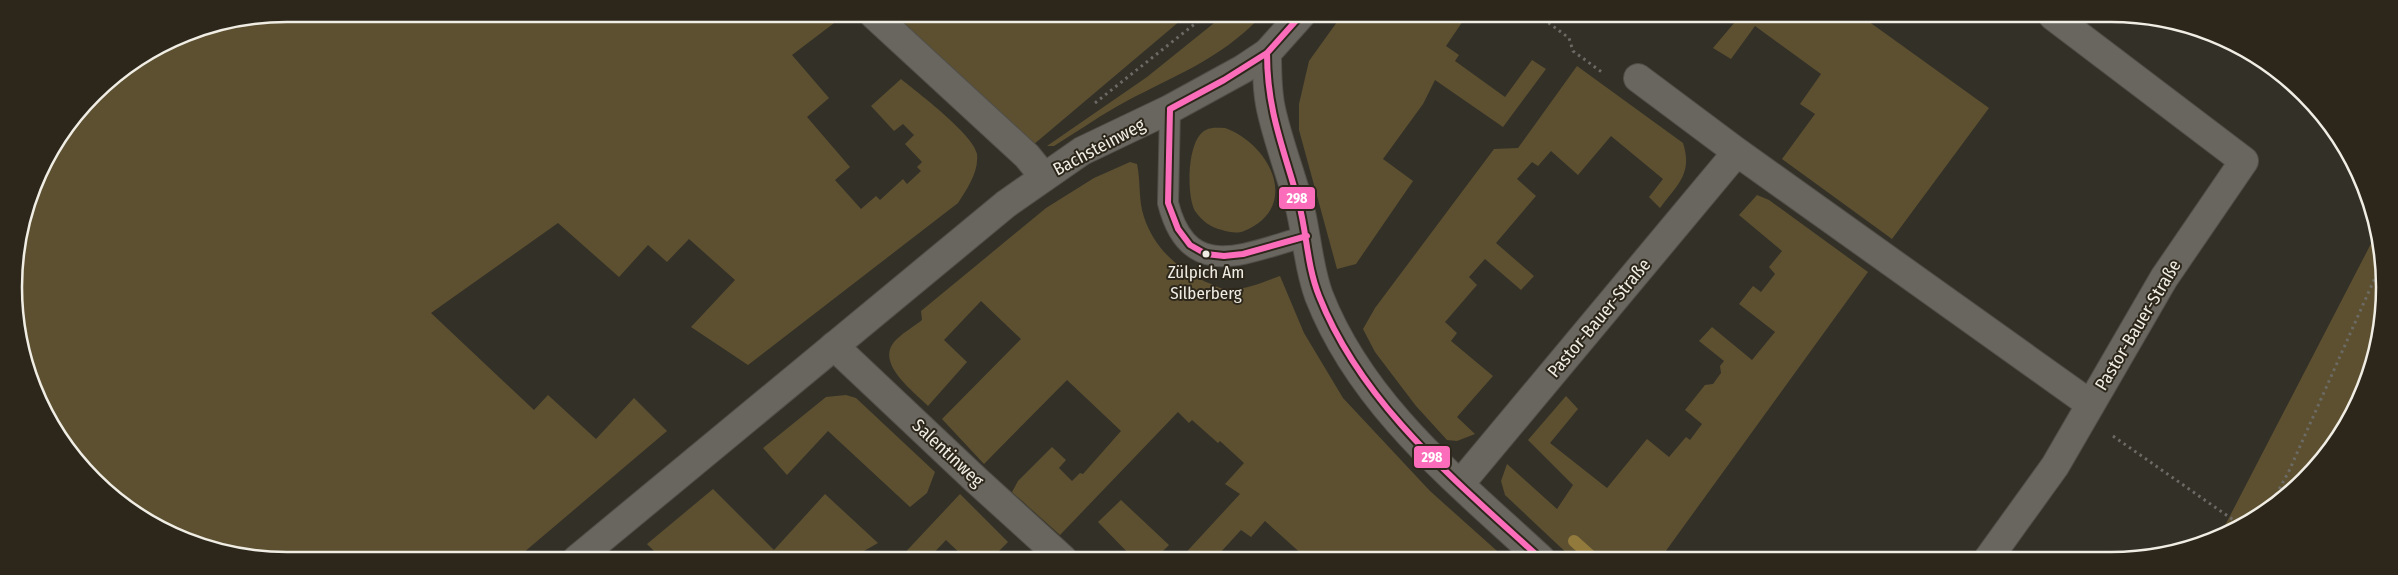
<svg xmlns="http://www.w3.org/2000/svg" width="2398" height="575" viewBox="0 0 2398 575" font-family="'Fira Sans Condensed',sans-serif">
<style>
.green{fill:#5d5030}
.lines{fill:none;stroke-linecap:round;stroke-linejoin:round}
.stream{stroke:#927a3d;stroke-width:12}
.service-casing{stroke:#514f48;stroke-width:22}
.minor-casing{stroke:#514f48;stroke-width:30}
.tertiary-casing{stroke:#514f48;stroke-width:30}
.path{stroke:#6c6a64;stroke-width:3;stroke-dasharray:2.5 4;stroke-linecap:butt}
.service{stroke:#696660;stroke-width:20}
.minor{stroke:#696660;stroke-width:28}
.tertiary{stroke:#696660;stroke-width:28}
.bus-1-casing{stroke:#2d271b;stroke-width:10}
.bus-1{stroke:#fb6dba;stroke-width:6}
.bus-dot{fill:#f0ede5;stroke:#2d271b;stroke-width:2}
.labels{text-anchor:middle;stroke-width:4;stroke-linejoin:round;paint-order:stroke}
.bus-label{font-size:17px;fill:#f0ede5;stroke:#2d271b}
.street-label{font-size:18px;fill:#f0ede5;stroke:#2d271b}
.rim{fill:none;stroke:#f0ede5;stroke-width:2.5}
.line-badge{stroke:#2d271b;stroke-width:2}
.badge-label{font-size:14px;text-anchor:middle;font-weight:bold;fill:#fff}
</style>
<rect width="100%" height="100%" fill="#333028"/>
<path class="green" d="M 288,14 L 846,14 L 792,55 L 829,98 L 807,117 L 850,167 L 835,180 L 861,209 L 876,196 L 880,200 L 903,179 L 907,184 L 921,171 L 917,167 L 922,162 L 905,144 L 914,135 L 903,124 L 894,131 L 871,106 L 901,79 C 918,93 973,134 977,154 C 979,172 967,189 958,203 L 748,365 L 691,327 L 735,280 L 689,239 L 667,262 L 648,245 L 619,277 L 558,223 L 431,313 L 534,410 L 548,395 L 596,439 L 634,398 L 667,431 L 516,559 L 251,559 L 151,525 L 70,454 L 28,375 L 14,269 L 42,167 L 107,82 L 183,34 Z
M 895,15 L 975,15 L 982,21 L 988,15 L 1187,15 L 1033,145 Z
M 1224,15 L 1262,15 C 1219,62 1169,77 1116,107 C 1095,119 1075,133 1054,146 L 1047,146 L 1147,77 Z
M 1342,15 L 1375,15 L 1374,18 L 1376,15 L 1467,15 L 1446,46 L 1459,55 L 1455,61 L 1505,97 L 1532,60 L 1546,69 L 1503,127 L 1435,80 L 1423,104 L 1383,159 L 1413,181 L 1356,264 L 1337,269 L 1299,130 L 1299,104 L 1309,61 Z
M 1740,16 L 1861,16 L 1989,108 L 1892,239 L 1782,159 L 1815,114 L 1800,104 L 1821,74 L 1755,26 L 1731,59 L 1713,48 Z
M 1577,66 L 1683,143 C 1693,174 1677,185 1660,208 L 1649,197 L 1663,179 L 1611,136 L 1578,175 L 1551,151 L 1538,166 L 1532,162 L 1517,179 L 1536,196 L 1496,243 L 1534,276 L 1521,290 L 1485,259 L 1469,277 L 1477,285 L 1445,322 L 1457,333 L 1451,341 L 1493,376 L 1457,417 L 1475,434 L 1457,441 L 1447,440 L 1416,406 L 1375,352 L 1363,329 L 1375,308 L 1494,149 L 1518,148 Z
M 1225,128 C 1270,144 1302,207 1244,231 C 1237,234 1229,232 1222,230 C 1210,227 1202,221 1195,211 C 1186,195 1187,138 1206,130 C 1211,127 1219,128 1225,128 Z
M 1130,162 L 1137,164 C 1141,182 1138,200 1144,217 C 1154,248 1178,269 1206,282 C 1212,284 1218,288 1224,289 C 1244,291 1263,282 1280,276 L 1304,333 L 1343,398 L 1430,491 L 1506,559 L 1304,559 L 1305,557 L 1265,521 L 1251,537 L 1241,530 L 1219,554 L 1223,559 L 1180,559 L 1240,494 L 1225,484 L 1244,463 L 1220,441 L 1218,443 L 1192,420 L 1189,423 L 1178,412 L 1060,535 L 1012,492 L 1018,481 L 1052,447 L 1066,460 L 1059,468 L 1072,481 L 1080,473 L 1083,474 L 1121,431 L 1067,380 L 984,464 L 942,419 L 1021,339 L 981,301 L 944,340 L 967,362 L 928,406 C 913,391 876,364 894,342 C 901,334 913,327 922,320 L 921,311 L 1046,208 L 1094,178 Z
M 1757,195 L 1769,200 L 1868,272 L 1660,559 L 1573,559 L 1505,495 L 1501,481 L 1507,464 L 1557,509 L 1573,485 L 1528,440 L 1566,396 L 1578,409 L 1550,443 L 1607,488 L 1647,439 L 1669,457 L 1686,437 L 1690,440 L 1702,424 L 1685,410 L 1705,385 L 1713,384 L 1721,373 L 1720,366 L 1724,361 L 1699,341 L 1712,327 L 1752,360 L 1775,332 L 1739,304 L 1753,286 L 1761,292 L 1775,274 L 1769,267 L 1782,251 L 1739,215 Z
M 2376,234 L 2382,324 L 2356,409 L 2304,481 L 2231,533 L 2219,537 Z
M 846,395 L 856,398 L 935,472 L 927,493 L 910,507 L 828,431 L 787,475 L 763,448 L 826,397 Z
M 713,489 L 774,550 L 825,494 L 878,543 L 850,559 L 662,559 L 647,544 Z
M 960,494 L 1008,542 L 991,559 L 966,559 L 946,540 L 928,559 L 899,559 Z
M 1121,500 L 1169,545 L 1155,559 L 1134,559 L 1098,522 Z"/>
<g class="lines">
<path class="stream" d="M 1574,541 L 1594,559"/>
<defs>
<path id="service" d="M 1170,109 L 1168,203 C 1189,286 1249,251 1307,236"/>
<path id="minor" d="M 874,15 L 1027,156 L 1044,177
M 1267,53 C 1267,72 1267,91 1271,109 C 1278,141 1290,172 1299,204 C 1307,234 1308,267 1319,296 C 1362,406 1457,481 1541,559
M 1737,152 L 2090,404
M 834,346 L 975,479 L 1063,559
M 1460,484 L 1737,152 L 1638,78
M 1988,559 L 2055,466 L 2164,278 L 2244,161 L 2053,16"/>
<path id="tertiary" d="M 577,559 L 1006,204 L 1082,151 L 1170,109 L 1243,69 L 1267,53 L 1301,15"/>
</defs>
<use href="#service" class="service-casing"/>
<use href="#minor" class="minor-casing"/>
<use href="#tertiary" class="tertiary-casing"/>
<path class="path" d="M 1538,15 L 1569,38 L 1573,51 L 1603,73
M 1095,103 L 1206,15
M 2113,436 L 2242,526
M 128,505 L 151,515 L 188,537
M 2270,506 L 2289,471 L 2378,271"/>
<use href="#service" class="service"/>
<use href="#minor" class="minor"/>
<use href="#tertiary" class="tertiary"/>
<defs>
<path id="bus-1" d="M 1267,53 C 1267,112 1284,149 1299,204 C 1307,234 1307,266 1319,296 C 1362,405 1457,482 1541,559
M 1170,109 L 1168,203 L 1178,229 L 1190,245 L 1206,254 L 1224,256 L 1243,254 L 1307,236
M 1170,109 L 1224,80 L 1267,53 L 1301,15"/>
</defs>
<use href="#bus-1" class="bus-1-casing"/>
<use href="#bus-1" class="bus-1"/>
</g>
<circle class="bus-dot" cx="1206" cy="254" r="4.5"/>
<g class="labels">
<g class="bus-label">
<text x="1206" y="278">Zülpich Am<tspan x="1206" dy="21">Silberberg</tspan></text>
</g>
<g class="street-label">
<text transform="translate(1099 147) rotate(-28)" y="6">Bachsteinweg</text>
<text transform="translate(1599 318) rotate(-50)" y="6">Pastor-Bauer-Straße</text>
<text transform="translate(2138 325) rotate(-59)" y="6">Pastor-Bauer-Straße</text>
<text transform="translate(948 453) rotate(43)" y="6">Salentinweg</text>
</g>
</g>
<path d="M0 0H2398V575H0ZM287 22H2111A265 265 0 0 1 2376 287V287A265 265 0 0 1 2111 552H287A265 265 0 0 1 22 287V287A265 265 0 0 1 287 22Z" fill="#2d271b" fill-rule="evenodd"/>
<path class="rim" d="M287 22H2111A265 265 0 0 1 2376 287V287A265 265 0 0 1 2111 552H287A265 265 0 0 1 22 287V287A265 265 0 0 1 287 22Z"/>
<g class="line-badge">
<rect x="1278" y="186" width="38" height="24" rx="5" fill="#fb6dba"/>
<rect x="1413" y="445" width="38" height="24" rx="5" fill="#fb6dba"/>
</g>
<g class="badge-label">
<text x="1297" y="203">298</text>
<text x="1432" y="462">298</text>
</g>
</svg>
